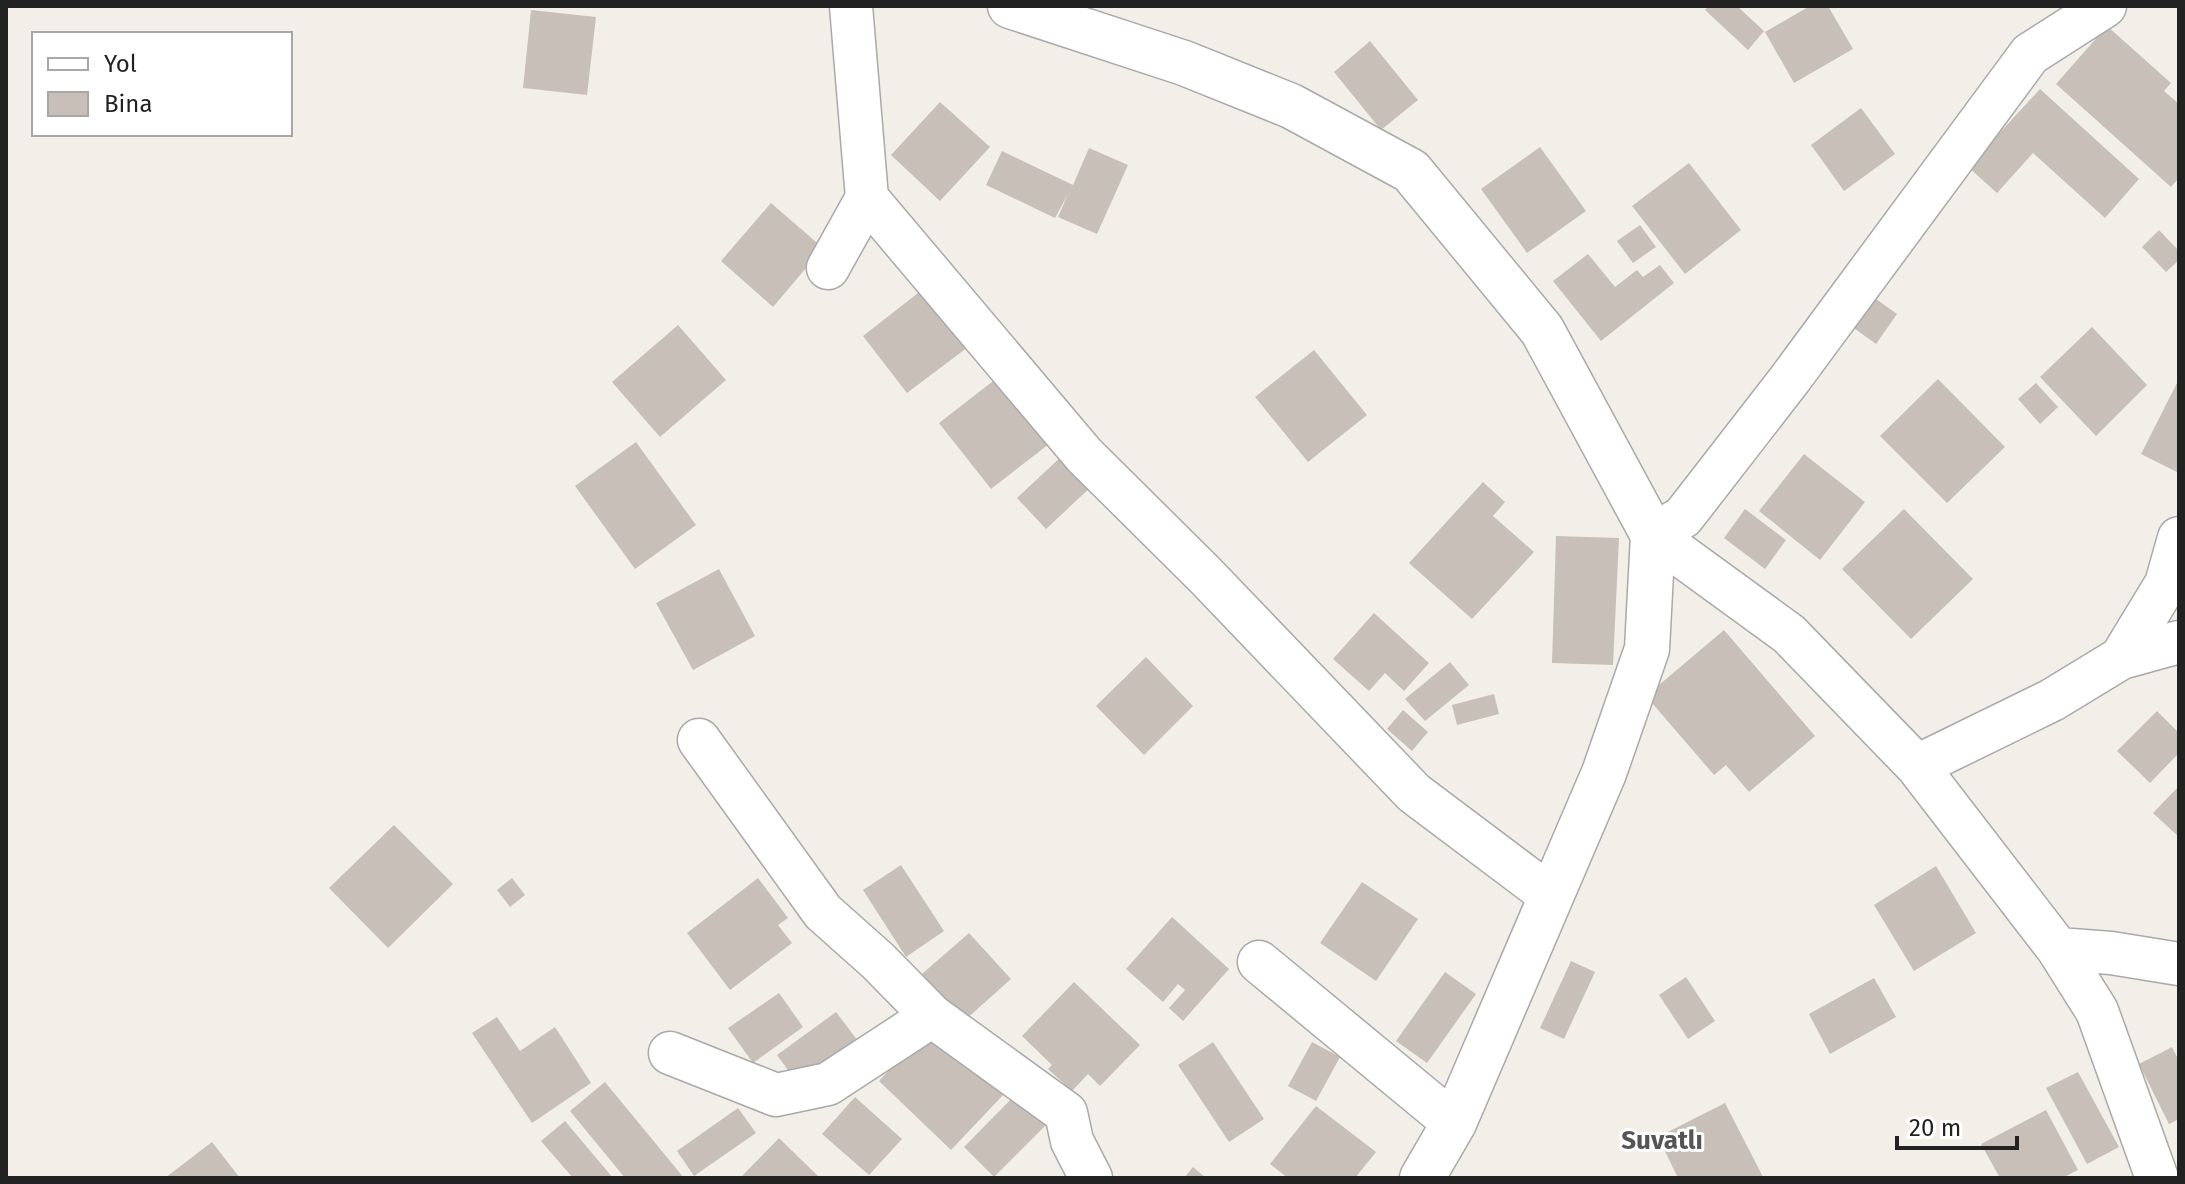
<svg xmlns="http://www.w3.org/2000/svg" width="2185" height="1184" viewBox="0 0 2185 1184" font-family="'Fira Sans',sans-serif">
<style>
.building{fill:#c7bfb8}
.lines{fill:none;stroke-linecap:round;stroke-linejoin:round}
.minor-casing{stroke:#a9a9a9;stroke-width:45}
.tertiary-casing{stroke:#a9a9a9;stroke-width:47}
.minor{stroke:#fff;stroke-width:42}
.tertiary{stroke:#fff;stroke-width:44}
.labels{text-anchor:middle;stroke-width:6;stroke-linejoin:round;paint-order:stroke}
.quarter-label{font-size:26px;font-weight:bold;fill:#555;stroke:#fff}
</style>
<rect width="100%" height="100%" fill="#f2efe9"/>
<path class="building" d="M 1709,6 L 1737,6 L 1764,31 L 1748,50 L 1705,10 Z
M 1810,6 L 1828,6 L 1853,49 L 1794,83 L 1765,32 Z
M 531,10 L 596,17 L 587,95 L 523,88 Z
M 2107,26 L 2171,83 L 2164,91 L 2179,104 L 2179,178 L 2171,187 L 2056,84 Z
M 1370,41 L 1418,100 L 1381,130 L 1334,72 Z
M 2040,89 L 2139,179 L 2105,218 L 2033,153 L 1997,193 L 1968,167 Z
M 940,102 L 990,147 L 940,201 L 891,155 Z
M 1861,108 L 1895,154 L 1844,191 L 1811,145 Z
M 1540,147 L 1586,211 L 1527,253 L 1481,189 Z
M 1089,148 L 1128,165 L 1097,234 L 1058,217 L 1068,194 L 1055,218 L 986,185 L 1002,151 L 1073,185 Z
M 1689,163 L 1741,230 L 1685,274 L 1632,206 Z
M 771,203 L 823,248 L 773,307 L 721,261 Z
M 1640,225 L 1656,247 L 1633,263 L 1617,241 Z
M 2159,230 L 2179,251 L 2179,260 L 2166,272 L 2142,247 Z
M 1588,254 L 1615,287 L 1637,270 L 1643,277 L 1660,265 L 1674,283 L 1601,341 L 1553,281 Z
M 927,286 L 972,344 L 907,393 L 863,336 Z
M 1872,296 L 1897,314 L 1876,344 L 1851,326 Z
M 678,325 L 726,380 L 660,437 L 612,382 Z
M 2092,327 L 2147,385 L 2096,436 L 2040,377 Z
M 1314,350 L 1367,415 L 1308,462 L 1255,397 Z
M 997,378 L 1049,444 L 991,489 L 939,423 Z
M 1938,379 L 2005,447 L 1947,503 L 1880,436 Z
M 2179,379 L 2179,469 L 2177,472 L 2141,454 Z
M 2036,383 L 2058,407 L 2040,424 L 2018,399 Z
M 636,442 L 696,525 L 635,569 L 575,486 Z
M 1064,454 L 1093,485 L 1046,529 L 1017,498 Z
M 1804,454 L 1865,502 L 1820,560 L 1759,511 Z
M 1483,482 L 1505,502 L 1493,516 L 1534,552 L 1472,619 L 1409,563 Z
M 1745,509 L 1786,540 L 1765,569 L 1724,538 Z
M 1904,509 L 1973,579 L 1911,639 L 1842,569 Z
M 1556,536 L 1619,538 L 1613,665 L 1552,663 Z
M 719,569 L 755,636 L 693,670 L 656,603 Z
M 1374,613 L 1429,663 L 1404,691 L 1385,673 L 1369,691 L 1333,659 Z
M 1724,630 L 1815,736 L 1749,792 L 1726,765 L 1714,775 L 1646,696 Z
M 1146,657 L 1193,706 L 1144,755 L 1096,706 Z
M 1450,662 L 1469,685 L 1425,721 L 1405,699 Z
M 1494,694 L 1499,714 L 1457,725 L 1452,705 Z
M 1403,710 L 1428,732 L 1412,751 L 1387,729 Z
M 2157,711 L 2179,733 L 2179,753 L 2150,783 L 2117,751 Z
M 2179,786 L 2179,837 L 2153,813 Z
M 394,825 L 453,884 L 388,948 L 329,888 Z
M 901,865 L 944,931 L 906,957 L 863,890 Z
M 1936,866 L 1976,933 L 1914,971 L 1874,905 Z
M 512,878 L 525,895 L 510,907 L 497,890 Z
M 758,878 L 788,918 L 778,925 L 792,943 L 730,990 L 687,933 Z
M 1362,882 L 1418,919 L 1376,981 L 1320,943 Z
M 1172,917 L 1229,969 L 1183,1021 L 1169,1008 L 1185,990 L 1178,984 L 1163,1002 L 1126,969 Z
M 969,933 L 1011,979 L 964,1021 L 922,974 Z
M 1571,961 L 1595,972 L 1564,1039 L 1540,1028 Z
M 1445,972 L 1476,994 L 1427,1063 L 1396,1041 Z
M 1686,977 L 1715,1021 L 1688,1039 L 1659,995 Z
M 1874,978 L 1896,1017 L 1830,1054 L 1809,1014 Z
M 1074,982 L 1140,1045 L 1100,1086 L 1088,1074 L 1072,1091 L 1048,1069 L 1052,1065 L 1022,1036 Z
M 779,993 L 803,1027 L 753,1063 L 728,1028 Z
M 836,1012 L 858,1041 L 799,1085 L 777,1055 Z
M 497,1017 L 520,1051 L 555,1027 L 591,1083 L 532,1123 L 472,1033 Z
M 932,1024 L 1005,1093 L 951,1150 L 879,1081 Z
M 1213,1042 L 1264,1119 L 1229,1142 L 1178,1065 Z
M 1312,1042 L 1340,1057 L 1316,1101 L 1288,1086 Z
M 2172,1047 L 2179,1061 L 2179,1119 L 2169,1124 L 2139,1064 Z
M 2078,1072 L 2119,1147 L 2087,1164 L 2046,1088 Z
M 605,1082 L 684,1178 L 625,1178 L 570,1111 Z
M 1022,1088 L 1053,1118 L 994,1177 L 964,1147 Z
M 855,1097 L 902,1139 L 869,1175 L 822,1134 Z
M 1725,1103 L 1763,1177 L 1678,1178 L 1658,1137 Z
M 1316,1106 L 1376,1152 L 1355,1178 L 1288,1178 L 1270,1164 Z
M 738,1108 L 756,1133 L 694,1176 L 677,1151 Z
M 2046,1110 L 2078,1170 L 2062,1178 L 2000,1178 L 1981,1144 Z
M 565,1121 L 613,1178 L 573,1178 L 541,1141 Z
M 779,1138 L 820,1178 L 740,1178 Z
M 212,1142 L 240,1178 L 165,1178 Z
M 1193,1167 L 1206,1178 L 1184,1178 Z"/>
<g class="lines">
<defs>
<path id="minor" d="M 2105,6 L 2030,54 L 1790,379 L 1683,517 L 1653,535 L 1789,634 L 1917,766 L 2058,949 L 2097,1011 L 2157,1178
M 867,198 L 1084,455 L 1205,575 L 1414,793 L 1551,896
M 828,268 L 867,198 L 851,6
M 2121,658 L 2166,584 L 2179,538
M 699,740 L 823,912 L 878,961 L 932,1016 L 1066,1113 L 1072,1141 L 1091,1178
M 1917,766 L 2052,700 L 2121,658 L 2179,642
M 2058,949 L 2111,953 L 2179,964
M 1259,962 L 1454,1123
M 670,1053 L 776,1095 L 828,1084 L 932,1016"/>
<path id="tertiary" d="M 1010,6 L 1184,63 L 1291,106 L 1411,171 L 1542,330 L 1653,535 L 1647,649 L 1604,773 L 1454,1123 L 1422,1178"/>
</defs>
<use href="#minor" class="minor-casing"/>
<use href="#tertiary" class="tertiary-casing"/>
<use href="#minor" class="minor"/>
<use href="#tertiary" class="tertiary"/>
</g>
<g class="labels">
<g class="quarter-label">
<text x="1662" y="1149">Suvatlı</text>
</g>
</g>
<rect width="2185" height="1184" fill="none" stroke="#222222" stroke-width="16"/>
<rect x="32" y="32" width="260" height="104" fill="#ffffff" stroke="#a7a7a7" stroke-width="2"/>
<rect x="48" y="58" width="40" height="12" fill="#ffffff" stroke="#a7a7a7" stroke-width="2"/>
<text x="104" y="72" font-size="24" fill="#222222">Yol</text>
<rect x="48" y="92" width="40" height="24" fill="#c7bfb8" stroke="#a7a7a7" stroke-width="2"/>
<text x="104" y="112" font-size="24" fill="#222222">Bina</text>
<path d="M1897 1136v12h120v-12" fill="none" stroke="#222222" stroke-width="4"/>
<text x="1909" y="1136" font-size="24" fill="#222222" stroke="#ffffff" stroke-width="6" paint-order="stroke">20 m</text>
</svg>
